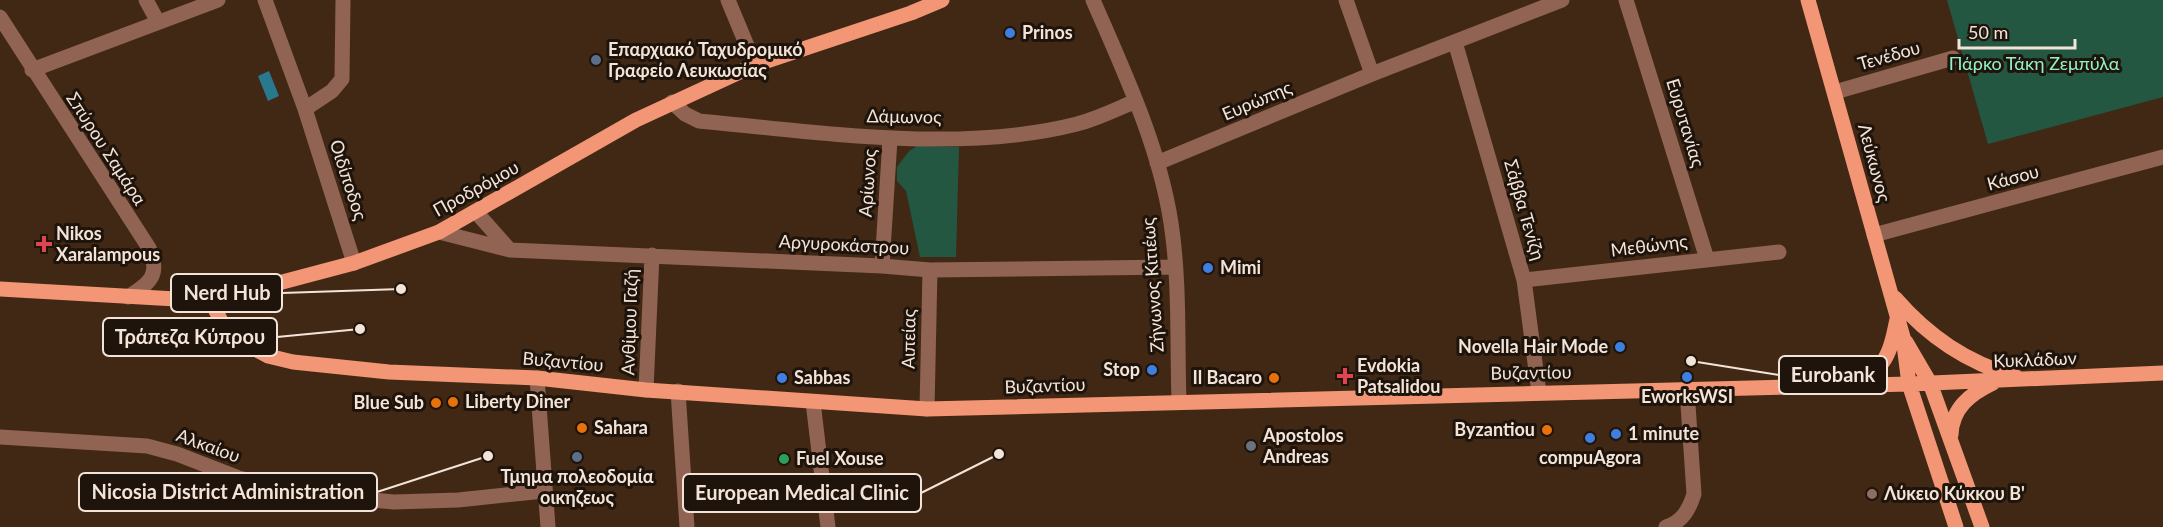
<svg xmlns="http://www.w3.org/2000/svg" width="2163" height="527" viewBox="0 0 2163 527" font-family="Lato,sans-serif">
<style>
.green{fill:#235742}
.water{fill:#28798d}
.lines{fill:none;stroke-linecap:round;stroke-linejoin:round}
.minor{stroke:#906353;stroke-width:15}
.major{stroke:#f29675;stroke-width:15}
.shop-dot{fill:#3f7fe0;stroke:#1e140b;stroke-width:2}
.service-dot{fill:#5c6f8a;stroke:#1e140b;stroke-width:2}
.health-dot{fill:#e0444e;stroke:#1e140b;stroke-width:2}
.food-dot{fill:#e8710a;stroke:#1e140b;stroke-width:2}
.worship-dot{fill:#6b7280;stroke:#1e140b;stroke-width:2}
.leisure-dot{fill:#2e9e5b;stroke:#1e140b;stroke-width:2}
.education-dot{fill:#8d6e63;stroke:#1e140b;stroke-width:2}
.labels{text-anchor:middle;stroke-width:6;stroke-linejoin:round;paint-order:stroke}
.poi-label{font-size:18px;font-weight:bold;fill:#f4e4d8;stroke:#1e140b;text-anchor:start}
.street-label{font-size:18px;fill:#f4e4d8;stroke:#1e140b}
.park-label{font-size:18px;fill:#90f3c8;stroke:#1e140b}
.leader{fill:none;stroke:#f4e4d8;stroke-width:2}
.callout-dot{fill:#f4e4d8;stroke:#1e140b;stroke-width:2}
.callout{fill:#1e140b;stroke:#f4e4d8;stroke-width:2}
.callout-label{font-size:20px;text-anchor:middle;font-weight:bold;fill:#f4e4d8}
</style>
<rect width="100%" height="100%" fill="#402814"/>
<path class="green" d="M 1947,0 L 2163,0 L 2163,97 L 1988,144 Z
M 917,146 L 959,147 L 956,257 L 920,257 L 906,191 L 897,181 L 897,167 L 909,151 Z"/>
<path class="water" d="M 269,71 L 279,96 L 268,101 L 258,76 Z"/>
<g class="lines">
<path class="minor" d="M 146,0 L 158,22
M 265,0 L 305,109 L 354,263
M 728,0 L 755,65
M 1093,0 C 1124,72 1159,145 1171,223 C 1180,282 1177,343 1179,401
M 1346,0 L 1372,74
M 1626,0 L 1707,259
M 0,17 L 149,248 C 161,275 150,283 128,297
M 1455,42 L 1524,280 L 1539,393
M 32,70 L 218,0
M 1835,92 L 1953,58
M 672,102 L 685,114 L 699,121 C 818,132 959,154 1077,124 C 1097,119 1117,109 1136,101
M 305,109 L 332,91 L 342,79 L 343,0
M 1157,163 L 1372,74 L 1562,0
M 476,212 L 508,248
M 439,232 L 510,250 L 882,266 L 930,270 L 1175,267
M 1874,235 L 2163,157
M 882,266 L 890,139
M 1524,280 L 1779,252
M 537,378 L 548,527
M 646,390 L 652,255
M 678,391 L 687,527
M 813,402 L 828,527
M 927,409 L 930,270
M 0,437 L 147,446 L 177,454 L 239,478 L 308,494 L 394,502 L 458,500 L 544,491
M 1666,527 C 1682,522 1689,510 1694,494 L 1687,390"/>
<path class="major" d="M 1808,0 L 1903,337 L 1909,384 L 1956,527
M 0,289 L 211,301 L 354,263 L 439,232 L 636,120 L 755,65 L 911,13 L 942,0
M 1895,298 C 1929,337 1966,362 2016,377
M 211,301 L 224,327 L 235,338 L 268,356 L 293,362 L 389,372 L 537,378 L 646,390 L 927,409 L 1909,384 L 2163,373
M 1906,342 L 1930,383 L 1982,527
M 1852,383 C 1887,369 1890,353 1897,319
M 1951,435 C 1952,408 1970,394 1993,383"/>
</g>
<g class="shop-dot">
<circle cx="1010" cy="33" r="6"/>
<circle cx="1208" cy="268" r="6"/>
<circle cx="1620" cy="347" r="6"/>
<circle cx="1152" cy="370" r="6"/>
<circle cx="1687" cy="377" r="6"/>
<circle cx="782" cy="378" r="6"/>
<circle cx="1616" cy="434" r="6"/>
<circle cx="1590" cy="438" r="6"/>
</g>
<g class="service-dot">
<circle cx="596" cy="60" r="6"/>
<circle cx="577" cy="457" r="6"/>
</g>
<g class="health-dot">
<path d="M41 235h6v6h6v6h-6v6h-6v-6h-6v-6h6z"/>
<path d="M1342 367h6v6h6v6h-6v6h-6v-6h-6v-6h6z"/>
</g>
<g class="food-dot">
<circle cx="1274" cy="378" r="6"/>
<circle cx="453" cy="402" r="6"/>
<circle cx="436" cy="403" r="6"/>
<circle cx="582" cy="428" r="6"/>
<circle cx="1547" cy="430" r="6"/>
</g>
<circle class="worship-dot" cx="1251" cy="446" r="6"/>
<circle class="leisure-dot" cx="784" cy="459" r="6"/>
<circle class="education-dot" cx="1872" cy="494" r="6"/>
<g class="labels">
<g class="poi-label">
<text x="1022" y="39">Prinos</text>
<text x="608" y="56">Επαρχιακό Ταχυδρομικό<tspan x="608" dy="21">Γραφείο Λευκωσίας</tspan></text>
<text x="56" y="240">Nikos<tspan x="56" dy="21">Xaralampous</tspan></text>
<text x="1220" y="274">Mimi</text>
<text x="1608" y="353" text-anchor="end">Novella Hair Mode</text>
<text x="1357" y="372">Evdokia<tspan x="1357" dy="21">Patsalidou</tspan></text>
<text x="1140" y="376" text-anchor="end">Stop</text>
<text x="794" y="384">Sabbas</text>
<text x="1262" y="384" text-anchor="end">Il Bacaro</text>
<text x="1687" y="403" text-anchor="middle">EworksWSI</text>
<text x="465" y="408">Liberty Diner</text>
<text x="424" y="409" text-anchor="end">Blue Sub</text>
<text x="594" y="434">Sahara</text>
<text x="1535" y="436" text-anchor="end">Byzantiou</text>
<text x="1628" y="440">1 minute</text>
<text x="1263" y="442">Apostolos<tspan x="1263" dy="21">Andreas</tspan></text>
<text x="1590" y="464" text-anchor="middle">compuAgora</text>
<text x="796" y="465">Fuel Xouse</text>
<text x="577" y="483" text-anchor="middle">Τμημα πολεοδομία<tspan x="577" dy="21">οικηζεως</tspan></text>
<text x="1884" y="500">Λύκειο Κύκκου Β'</text>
</g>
<g class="street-label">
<text transform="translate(1889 56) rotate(-16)" y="6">Τενέδου</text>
<text transform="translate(1257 101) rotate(-23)" y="6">Ευρώπης</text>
<text transform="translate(904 117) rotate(1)" y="6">Δάμωνος</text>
<text transform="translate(1685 123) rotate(73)" y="6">Ευρυτανίας</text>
<text transform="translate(106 149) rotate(57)" y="6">Σπύρου Σαμάρα</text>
<text transform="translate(1874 163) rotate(75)" y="6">Λεύκωνος</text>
<text transform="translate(2013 178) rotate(-15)" y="6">Κάσου</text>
<text transform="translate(348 180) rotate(72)" y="6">Οιδίποδος</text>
<text transform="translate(868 183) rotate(-86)" y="6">Αρίωνος</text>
<text transform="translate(476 189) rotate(-29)" y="6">Προδρόμου</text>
<text transform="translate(1524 210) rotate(74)" y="6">Σάββα Τενίζη</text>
<text transform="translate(844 245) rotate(3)" y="6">Αργυροκάστρου</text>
<text transform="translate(1649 246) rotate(-7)" y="6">Μεθώνης</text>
<text transform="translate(1153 285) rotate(-94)" y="6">Ζήνωνος Κιτιέως</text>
<text transform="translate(630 322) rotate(-88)" y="6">Ανθίμου Γαζή</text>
<text transform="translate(909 339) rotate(-89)" y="6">Αιπείας</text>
<text transform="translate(2035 360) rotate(-2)" y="6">Κυκλάδων</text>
<text transform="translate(563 362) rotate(5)" y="6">Βυζαντίου</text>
<text transform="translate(1531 373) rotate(-1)" y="6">Βυζαντίου</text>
<text transform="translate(1045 386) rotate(-2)" y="6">Βυζαντίου</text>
<text transform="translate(208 446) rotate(20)" y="6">Αλκαίου</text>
</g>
<g class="park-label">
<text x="2034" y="70">Πάρκο Τάκη Ζεμπύλα</text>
</g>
</g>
<path class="leader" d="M401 289L282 293M360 329L277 337M1691 361L1779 375M488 456L377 492M999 454L921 493"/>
<g class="callout-dot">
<circle cx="401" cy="289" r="6"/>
<circle cx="360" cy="329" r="6"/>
<circle cx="1691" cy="361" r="6"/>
<circle cx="488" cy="456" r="6"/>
<circle cx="999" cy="454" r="6"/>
</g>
<g class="callout">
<rect x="171" y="274" width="111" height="38" rx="6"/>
<rect x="103" y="318" width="174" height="38" rx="6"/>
<rect x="1779" y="356" width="108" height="38" rx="6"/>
<rect x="79" y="473" width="298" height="38" rx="6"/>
<rect x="683" y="474" width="238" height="38" rx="6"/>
</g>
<g class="callout-label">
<text x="227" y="300">Nerd Hub</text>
<text x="190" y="344">Τράπεζα Κύπρου</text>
<text x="1833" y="382">Eurobank</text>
<text x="228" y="499">Nicosia District Administration</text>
<text x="802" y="500">European Medical Clinic</text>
</g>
<path d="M1959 39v9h116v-9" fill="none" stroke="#f4e4d8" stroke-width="3"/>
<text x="1968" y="39" font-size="18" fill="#f4e4d8" stroke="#1e140b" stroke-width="4.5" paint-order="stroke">50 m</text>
</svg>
